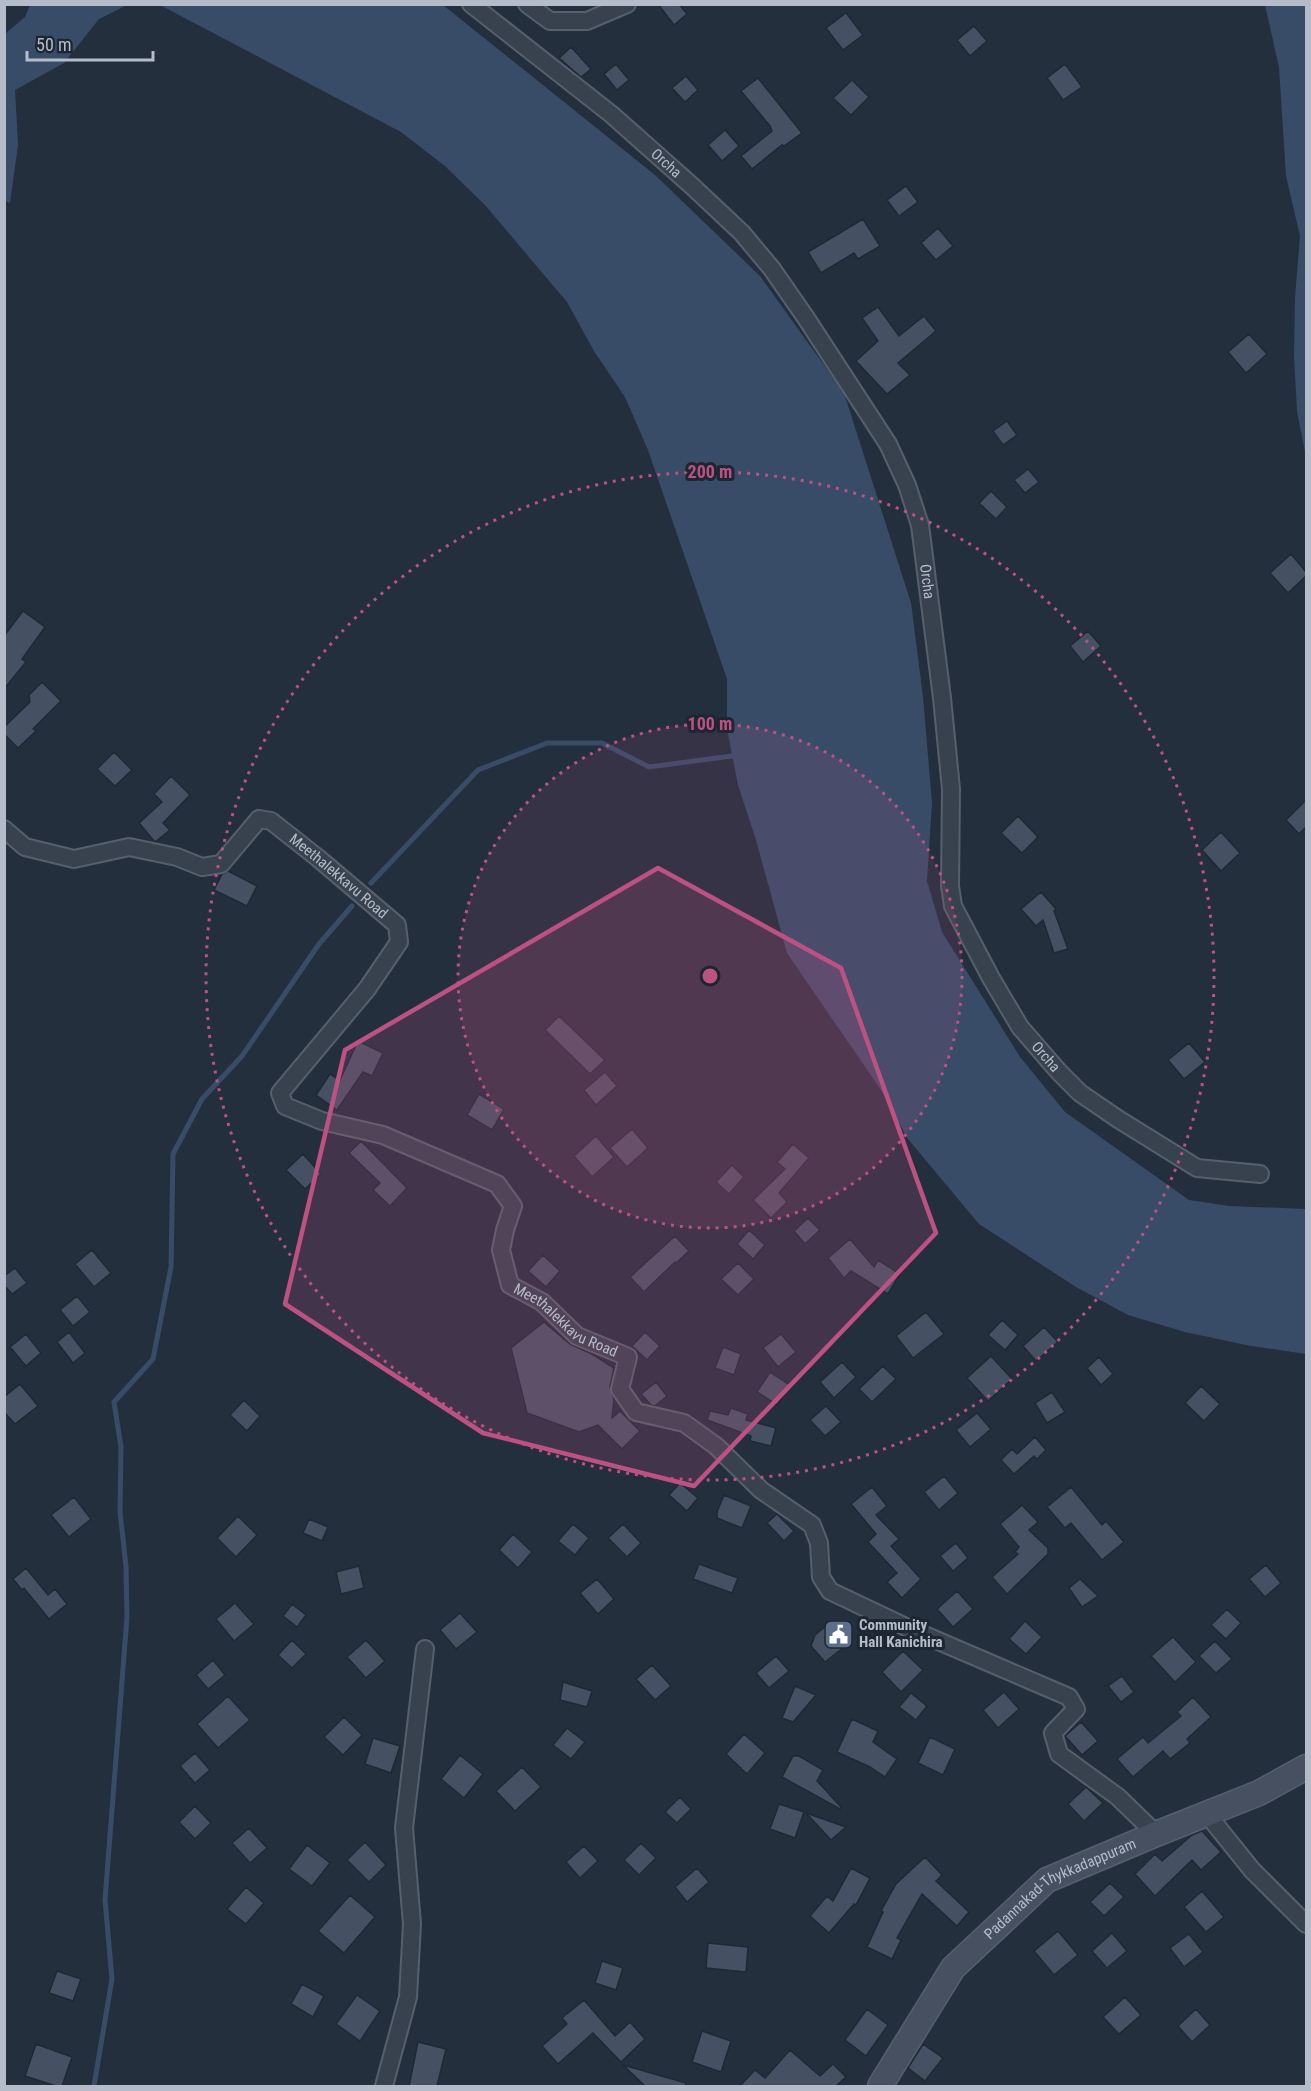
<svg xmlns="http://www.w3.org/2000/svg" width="1311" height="2091" viewBox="0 0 1311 2091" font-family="'Roboto Condensed',sans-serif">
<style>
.water{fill:#394c67}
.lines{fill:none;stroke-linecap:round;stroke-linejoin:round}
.stream{stroke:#394c67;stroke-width:5}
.building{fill:#455162;stroke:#1f2835;stroke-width:1.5}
.street-casing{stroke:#565f6c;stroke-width:20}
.secondary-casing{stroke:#565f6c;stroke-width:27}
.street{stroke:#38414e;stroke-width:16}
.secondary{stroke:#465061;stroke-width:24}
.marked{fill:#bd5182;fill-opacity:0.2;stroke:#bd5182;stroke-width:4.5;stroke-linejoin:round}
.ring{fill:none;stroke:#bd5182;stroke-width:3;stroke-dasharray:3 6}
.labels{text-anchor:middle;stroke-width:6;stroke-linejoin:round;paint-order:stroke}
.street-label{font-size:15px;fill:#b4bcc9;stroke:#1d2633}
.poi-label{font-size:15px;font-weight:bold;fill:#b4bcc9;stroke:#1d2633;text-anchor:start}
.centre{fill:#bd5182;stroke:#1d2633;stroke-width:3}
.ring-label{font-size:18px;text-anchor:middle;font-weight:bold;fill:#bd5182;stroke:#1d2633;stroke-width:6;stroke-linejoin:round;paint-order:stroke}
</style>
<rect width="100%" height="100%" fill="#242f3e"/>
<path class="water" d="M 30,5 L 127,5 L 99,19 L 64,63 L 15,90 L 18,145 L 10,203 L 4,200 L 5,34 L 25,17 Z
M 160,5 L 443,5 L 655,175 L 760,276 L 844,393 L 911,603 L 923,697 L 932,803 L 927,881 L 942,932 L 1020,1057 L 1065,1112 L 1189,1200 L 1229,1206 L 1306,1209 L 1306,1354 L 1246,1345 L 1185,1332 L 1128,1315 L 1076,1287 L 979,1224 L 908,1139 L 881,1090 L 787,953 L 756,840 L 738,785 L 727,729 L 727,679 L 648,450 L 625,397 L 594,351 L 567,302 L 485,205 L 445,166 L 401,132 Z
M 1265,5 L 1306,5 L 1306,457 L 1297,411 L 1294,356 L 1295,298 L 1300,236 L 1286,176 L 1279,67 Z"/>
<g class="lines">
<path class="stream" d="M 371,883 L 478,770 L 547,743 L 602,743 L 649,767 L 732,756
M 94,2086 L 112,1979 L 105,1900 L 127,1617 L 126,1566 L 120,1512 L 121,1447 L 114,1402 L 153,1359 L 171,1267 L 173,1154 L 202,1099 L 242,1056 L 319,944 L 352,906"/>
</g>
<path class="building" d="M 658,4 L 679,4 L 687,14 L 674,25 Z
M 846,13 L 863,35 L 843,50 L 826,28 Z
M 974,26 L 987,41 L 970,56 L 957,40 Z
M 571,47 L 591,69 L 581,77 L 559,58 Z
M 616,64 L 629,80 L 617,90 L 604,74 Z
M 1065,64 L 1082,87 L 1063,100 L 1047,78 Z
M 686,76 L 698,90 L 685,102 L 672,88 Z
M 758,78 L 802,133 L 784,146 L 782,145 L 752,169 L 741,156 L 772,131 L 770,126 L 741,91 Z
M 852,80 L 869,97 L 851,115 L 833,98 Z
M 725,130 L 739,146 L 722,161 L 708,145 Z
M 906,186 L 918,202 L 899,216 L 887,200 Z
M 863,219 L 880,246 L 858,259 L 854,253 L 821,273 L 808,252 Z
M 938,228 L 953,246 L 936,260 L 921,243 Z
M 878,307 L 899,336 L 924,316 L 936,331 L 898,363 L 910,375 L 887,394 L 856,361 L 878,341 L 862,318 Z
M 1249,334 L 1267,354 L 1246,373 L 1228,352 Z
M 1007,421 L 1017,435 L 1003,445 L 993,431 Z
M 1028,469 L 1039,482 L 1025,493 L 1014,480 Z
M 991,491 L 1007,507 L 996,519 L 979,503 Z
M 1291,554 L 1306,572 L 1306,576 L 1288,593 L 1270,573 Z
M 23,611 L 45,627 L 22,659 L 26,662 L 4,689 L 4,636 Z
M 1088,631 L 1101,646 L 1083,662 L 1070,646 Z
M 42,682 L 61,701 L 33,729 L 36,731 L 18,748 L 4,734 L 4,727 L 30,702 L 29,695 Z
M 114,752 L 132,770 L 115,786 L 97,769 Z
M 171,776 L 190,795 L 163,823 L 170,830 L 155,842 L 139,823 L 162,802 L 154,794 Z
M 1306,800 L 1306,827 L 1299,834 L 1286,820 Z
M 1018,816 L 1038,837 L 1022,853 L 1001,833 Z
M 1221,832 L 1240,853 L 1221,871 L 1202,850 Z
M 228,871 L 257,886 L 247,906 L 214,890 L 222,874 Z
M 1041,892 L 1056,909 L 1054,911 L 1068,949 L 1054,953 L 1043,920 L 1036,926 L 1021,909 Z
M 559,1016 L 605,1060 L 590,1074 L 545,1030 Z
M 358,1041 L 383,1053 L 372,1076 L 363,1072 L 337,1110 L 316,1095 L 330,1074 L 340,1080 Z
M 1189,1043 L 1205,1062 L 1184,1079 L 1168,1060 Z
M 605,1072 L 617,1086 L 596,1105 L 584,1090 Z
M 479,1094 L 504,1109 L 492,1130 L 467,1115 Z
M 632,1129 L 648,1148 L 627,1167 L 610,1148 Z
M 596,1136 L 614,1157 L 592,1177 L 574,1156 Z
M 361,1141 L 407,1188 L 390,1206 L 373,1190 L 380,1183 L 349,1153 Z
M 793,1144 L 809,1158 L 779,1193 L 787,1202 L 771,1218 L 753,1200 L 785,1169 L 777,1162 Z
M 303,1154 L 321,1174 L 305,1189 L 286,1170 Z
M 732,1165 L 744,1177 L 729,1194 L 716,1182 Z
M 808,1218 L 820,1230 L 805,1244 L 794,1231 Z
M 749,1230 L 765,1245 L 753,1259 L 737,1244 Z
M 675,1236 L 689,1251 L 676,1263 L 675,1262 L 644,1292 L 630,1277 Z
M 850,1239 L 874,1267 L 878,1260 L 900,1274 L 888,1294 L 851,1271 L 844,1278 L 828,1258 Z
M 92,1250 L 111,1273 L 94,1287 L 75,1264 Z
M 543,1255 L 560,1271 L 546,1287 L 528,1271 Z
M 738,1263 L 754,1279 L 738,1295 L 721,1279 Z
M 15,1268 L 27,1283 L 12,1294 L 4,1285 L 4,1276 Z
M 77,1296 L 90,1312 L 73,1326 L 60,1310 Z
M 926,1312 L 944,1334 L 913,1358 L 896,1336 Z
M 1002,1320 L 1018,1335 L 1005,1350 L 988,1335 Z
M 544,1322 L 570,1344 L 592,1354 L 614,1368 L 610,1387 L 614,1399 L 612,1418 L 620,1411 L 640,1431 L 622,1449 L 598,1425 L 579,1432 L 527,1413 L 511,1348 Z
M 1044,1327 L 1058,1342 L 1036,1361 L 1023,1346 Z
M 69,1332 L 85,1353 L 73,1363 L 57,1342 Z
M 645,1332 L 660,1346 L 647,1360 L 632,1346 Z
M 26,1334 L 41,1353 L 26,1366 L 10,1347 Z
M 781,1334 L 796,1352 L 778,1367 L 763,1348 Z
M 723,1347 L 741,1354 L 734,1375 L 715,1368 Z
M 991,1356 L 1012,1379 L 988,1401 L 967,1378 Z
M 1099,1357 L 1113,1374 L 1101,1385 L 1087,1368 Z
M 842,1362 L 856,1377 L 834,1398 L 820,1382 Z
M 883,1366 L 896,1379 L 872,1402 L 859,1389 Z
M 770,1372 L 790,1385 L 777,1405 L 757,1392 Z
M 656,1382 L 667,1396 L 655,1406 L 651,1405 L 641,1394 Z
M 20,1384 L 38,1406 L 15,1424 L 4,1412 L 4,1397 Z
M 1201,1386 L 1220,1404 L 1204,1421 L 1185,1403 Z
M 1052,1392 L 1065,1412 L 1047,1423 L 1035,1403 Z
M 244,1400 L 260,1416 L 247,1431 L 230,1415 Z
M 826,1406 L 841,1422 L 825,1436 L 810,1420 Z
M 731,1408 L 748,1414 L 746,1420 L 776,1428 L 771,1446 L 750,1441 L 751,1436 L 707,1420 L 710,1411 L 728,1415 Z
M 977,1413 L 991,1429 L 970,1447 L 956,1430 Z
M 1035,1437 L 1046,1450 L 1037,1459 L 1034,1456 L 1014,1474 L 1001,1460 L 1012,1449 L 1017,1454 Z
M 944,1476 L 958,1493 L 939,1510 L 924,1492 Z
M 680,1483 L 698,1498 L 687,1511 L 669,1495 Z
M 872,1487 L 887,1506 L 876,1515 L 899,1539 L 891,1546 L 921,1579 L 902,1598 L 887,1582 L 897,1573 L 868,1542 L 876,1534 L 851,1504 Z
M 1071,1487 L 1102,1525 L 1106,1521 L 1124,1542 L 1102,1560 L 1071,1523 L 1065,1528 L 1047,1507 Z
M 724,1495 L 751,1506 L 742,1528 L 717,1518 L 717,1512 Z
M 74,1497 L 91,1519 L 69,1537 L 51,1515 Z
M 1022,1505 L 1038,1522 L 1029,1530 L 1048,1548 L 1048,1554 L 1007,1594 L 992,1577 L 1018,1554 L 1015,1552 L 1019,1547 L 1000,1524 Z
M 777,1514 L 794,1531 L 784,1541 L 767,1523 Z
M 238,1516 L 257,1535 L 236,1557 L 217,1538 Z
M 309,1519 L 328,1527 L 322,1541 L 303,1533 Z
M 573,1524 L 589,1538 L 575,1555 L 558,1541 Z
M 623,1524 L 641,1543 L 627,1557 L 608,1538 Z
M 513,1534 L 532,1552 L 518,1568 L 499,1550 Z
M 956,1543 L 968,1558 L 953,1571 L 940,1556 Z
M 699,1564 L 738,1578 L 732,1593 L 693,1579 Z
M 1266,1565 L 1281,1583 L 1265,1597 L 1249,1579 Z
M 359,1566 L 364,1588 L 341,1594 L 336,1572 Z
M 26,1568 L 48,1595 L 55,1589 L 67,1604 L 49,1619 L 24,1588 L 22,1590 L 13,1579 Z
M 597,1579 L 614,1599 L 598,1614 L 580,1593 Z
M 1080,1579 L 1098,1596 L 1082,1607 L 1069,1588 Z
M 957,1591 L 973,1609 L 953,1627 L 937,1609 Z
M 235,1603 L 254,1624 L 234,1641 L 216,1619 Z
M 292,1604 L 306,1615 L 297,1627 L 283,1616 Z
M 1227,1609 L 1241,1623 L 1226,1639 L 1211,1625 Z
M 460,1613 L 477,1632 L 456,1649 L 440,1630 Z
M 1025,1621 L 1042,1637 L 1026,1654 L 1009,1639 Z
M 826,1626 L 844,1647 L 825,1662 L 811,1646 L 815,1635 Z
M 1173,1637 L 1196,1662 L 1175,1682 L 1151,1656 Z
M 292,1640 L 306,1654 L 292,1668 L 278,1655 Z
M 366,1640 L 385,1661 L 366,1678 L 347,1657 Z
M 1215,1641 L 1232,1659 L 1216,1673 L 1199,1656 Z
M 903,1651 L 923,1670 L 901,1692 L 882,1672 Z
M 776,1656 L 789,1671 L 769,1688 L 756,1673 Z
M 213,1660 L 225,1675 L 208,1689 L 196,1675 Z
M 652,1665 L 671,1686 L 655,1700 L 636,1679 Z
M 1122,1676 L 1134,1692 L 1121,1702 L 1108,1686 Z
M 563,1682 L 592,1691 L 587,1707 L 560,1700 Z
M 795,1686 L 816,1695 L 793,1722 L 782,1718 Z
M 1004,1692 L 1019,1709 L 998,1728 L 983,1710 Z
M 911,1693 L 927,1706 L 916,1720 L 899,1707 Z
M 228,1696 L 250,1720 L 218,1748 L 197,1724 Z
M 1193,1697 L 1211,1717 L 1187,1739 L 1190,1743 L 1170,1759 L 1163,1751 L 1133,1777 L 1117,1759 L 1143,1737 L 1148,1743 L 1181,1716 L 1177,1712 Z
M 344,1717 L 362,1735 L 343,1755 L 324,1737 Z
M 852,1719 L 878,1731 L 873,1742 L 897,1759 L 885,1777 L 870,1767 L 837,1752 Z
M 1081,1722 L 1098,1741 L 1082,1755 L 1065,1736 Z
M 567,1728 L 585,1742 L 571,1759 L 553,1745 Z
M 744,1734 L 765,1753 L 747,1774 L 726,1754 Z
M 930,1737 L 955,1749 L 943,1775 L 918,1763 Z
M 373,1738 L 400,1746 L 391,1773 L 365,1764 Z
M 195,1753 L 210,1770 L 195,1783 L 180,1766 Z
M 460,1755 L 483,1774 L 464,1798 L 441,1779 Z
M 793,1756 L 799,1756 L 823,1770 L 817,1781 L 841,1807 L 840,1809 L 782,1777 Z
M 522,1767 L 541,1787 L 515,1811 L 496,1791 Z
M 1086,1787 L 1103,1803 L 1084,1821 L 1068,1804 Z
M 680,1797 L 691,1809 L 677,1823 L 665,1812 Z
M 779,1804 L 804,1812 L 795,1838 L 770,1829 Z
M 195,1806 L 211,1823 L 195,1839 L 179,1822 Z
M 806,1813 L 846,1827 L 831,1840 Z
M 249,1828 L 267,1848 L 250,1863 L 232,1843 Z
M 1202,1831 L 1221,1852 L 1201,1870 L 1192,1860 L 1155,1896 L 1135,1874 L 1155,1854 L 1162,1861 L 1192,1835 Z
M 365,1842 L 386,1865 L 369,1882 L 347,1860 Z
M 641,1843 L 656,1858 L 639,1875 L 624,1860 Z
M 307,1845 L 330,1863 L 312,1886 L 289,1869 Z
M 584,1846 L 598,1861 L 580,1878 L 566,1862 Z
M 925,1857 L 942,1875 L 936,1881 L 969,1912 L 957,1926 L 922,1894 L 897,1938 L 901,1940 L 892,1959 L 867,1947 L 883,1912 L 881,1911 L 896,1884 Z
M 697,1868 L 709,1882 L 687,1902 L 675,1887 Z
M 851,1868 L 870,1878 L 856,1905 L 854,1904 L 829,1933 L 810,1916 L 827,1896 L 833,1901 Z
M 1110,1883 L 1124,1897 L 1104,1916 L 1090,1902 Z
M 246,1887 L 264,1903 L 246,1924 L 227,1909 Z
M 1202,1891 L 1224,1917 L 1206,1932 L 1184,1907 Z
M 350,1895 L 375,1917 L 344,1953 L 318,1931 Z
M 1058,1931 L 1078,1955 L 1054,1975 L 1034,1951 Z
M 1112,1933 L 1127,1951 L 1107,1968 L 1092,1951 Z
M 1189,1934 L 1203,1952 L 1184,1967 L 1170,1948 Z
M 708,1943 L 748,1947 L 746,1972 L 706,1968 Z
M 602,1961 L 623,1968 L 616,1990 L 595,1983 Z
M 57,1971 L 81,1979 L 73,2001 L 49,1993 Z
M 302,1984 L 324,1996 L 313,2017 L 291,2004 Z
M 357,1995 L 380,2011 L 360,2041 L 336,2024 Z
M 1125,1997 L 1141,2015 L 1119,2034 L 1103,2017 Z
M 584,2000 L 615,2036 L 630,2022 L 645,2039 L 621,2062 L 593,2033 L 558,2064 L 542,2046 L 567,2024 L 562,2018 Z
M 867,2009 L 888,2025 L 866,2056 L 845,2040 Z
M 1196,2009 L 1210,2025 L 1192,2042 L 1178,2026 Z
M 702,2031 L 731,2041 L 721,2072 L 692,2062 Z
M 418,2042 L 446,2049 L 437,2086 L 409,2086 Z
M 36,2044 L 72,2057 L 62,2086 L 56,2086 L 25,2076 Z
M 923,2044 L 943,2058 L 925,2081 L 908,2068 Z
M 790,2050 L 820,2076 L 833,2064 L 846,2077 L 836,2086 L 740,2086 L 755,2070 L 765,2078 Z
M 623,2065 L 686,2083 L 685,2086 L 645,2086 Z"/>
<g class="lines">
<defs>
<g id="street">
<path id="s1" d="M 471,4 L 611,114 L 692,186 L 742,233 L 772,269 L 806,318 L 888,444 L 907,485 L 920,525 L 942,698 L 951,789 L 950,886 L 953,906 L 991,978 L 1020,1027 L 1059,1072 L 1080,1093 L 1118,1119 L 1197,1168 L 1260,1174"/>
<path d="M 527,4 L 550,21 L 587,21 L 627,4"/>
<path id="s2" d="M 4,829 L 25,847 L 74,859 L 129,847 L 177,857 L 202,867 L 221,864 L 259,819 L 271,821 L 318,858 L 397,925 L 399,942 L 367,989 L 280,1093 L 285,1106 L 322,1121 L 383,1135 L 497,1184 L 513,1206 L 505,1230 L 501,1250 L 510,1285 L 542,1302 L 577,1336 L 628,1357 L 620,1389 L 636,1412 L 684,1423 L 716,1446 L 761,1490 L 812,1525 L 819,1543 L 821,1577 L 830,1591 L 908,1628 L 1069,1697 L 1076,1709 L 1053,1733 L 1059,1754 L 1118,1797 L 1156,1834"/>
<path d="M 1207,1814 L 1252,1870 L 1306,1924"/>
<path d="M 384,2086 L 408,1997 L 412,1924 L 404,1828 L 425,1649"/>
</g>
<g id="secondary">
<path id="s3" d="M 880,2086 L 953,1968 L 1047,1880 L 1156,1834 L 1259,1793 L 1306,1767"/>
</g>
</defs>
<use href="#street" class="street-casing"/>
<use href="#secondary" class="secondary-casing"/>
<use href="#street" class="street"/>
<use href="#secondary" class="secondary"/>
</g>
<path class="marked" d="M 658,868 L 841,968 L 936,1233 L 694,1486 L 483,1433 L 285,1304 L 345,1050 Z"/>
<circle cx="710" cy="976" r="252" fill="#bd5182" fill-opacity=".12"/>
<g class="ring">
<circle cx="710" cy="976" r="252"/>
<circle cx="710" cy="976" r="504"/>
</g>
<defs>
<symbol id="civic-square" viewBox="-11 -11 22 22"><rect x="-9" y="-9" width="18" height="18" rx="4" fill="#5c6f8a" stroke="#1d2633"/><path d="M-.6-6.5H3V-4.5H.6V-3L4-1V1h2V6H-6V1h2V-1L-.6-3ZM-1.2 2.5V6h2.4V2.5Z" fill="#fff"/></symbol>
</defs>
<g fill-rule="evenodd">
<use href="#civic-square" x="822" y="1618" width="33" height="33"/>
</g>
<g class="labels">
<g class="street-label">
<text dy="5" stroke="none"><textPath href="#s1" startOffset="252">Orcha</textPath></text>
<text dy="5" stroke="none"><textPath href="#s1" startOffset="756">Orcha</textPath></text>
<text dy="5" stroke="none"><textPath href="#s2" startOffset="388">Meethalekkavu Road</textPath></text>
<text dy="5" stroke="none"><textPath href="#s1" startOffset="1260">Orcha</textPath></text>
<text dy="5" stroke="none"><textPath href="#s2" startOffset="1090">Meethalekkavu Road</textPath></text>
<text dy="5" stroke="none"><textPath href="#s3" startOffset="274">Padannakad-Thykkadappuram</textPath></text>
</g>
<g class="poi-label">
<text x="859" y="1630">Community<tspan x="859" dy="17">Hall Kanichira</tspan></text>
</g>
</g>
<circle cx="710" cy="976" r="9" class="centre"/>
<g class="ring-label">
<text x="710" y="478">200 m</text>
<text x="710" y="730">100 m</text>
</g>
<rect width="1311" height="2091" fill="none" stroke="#b4bcc9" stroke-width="12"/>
<path d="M27 51v9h126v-9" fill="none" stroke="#b4bcc9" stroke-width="3"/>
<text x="36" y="51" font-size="18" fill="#b4bcc9" stroke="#1d2633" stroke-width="4.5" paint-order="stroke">50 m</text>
</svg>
